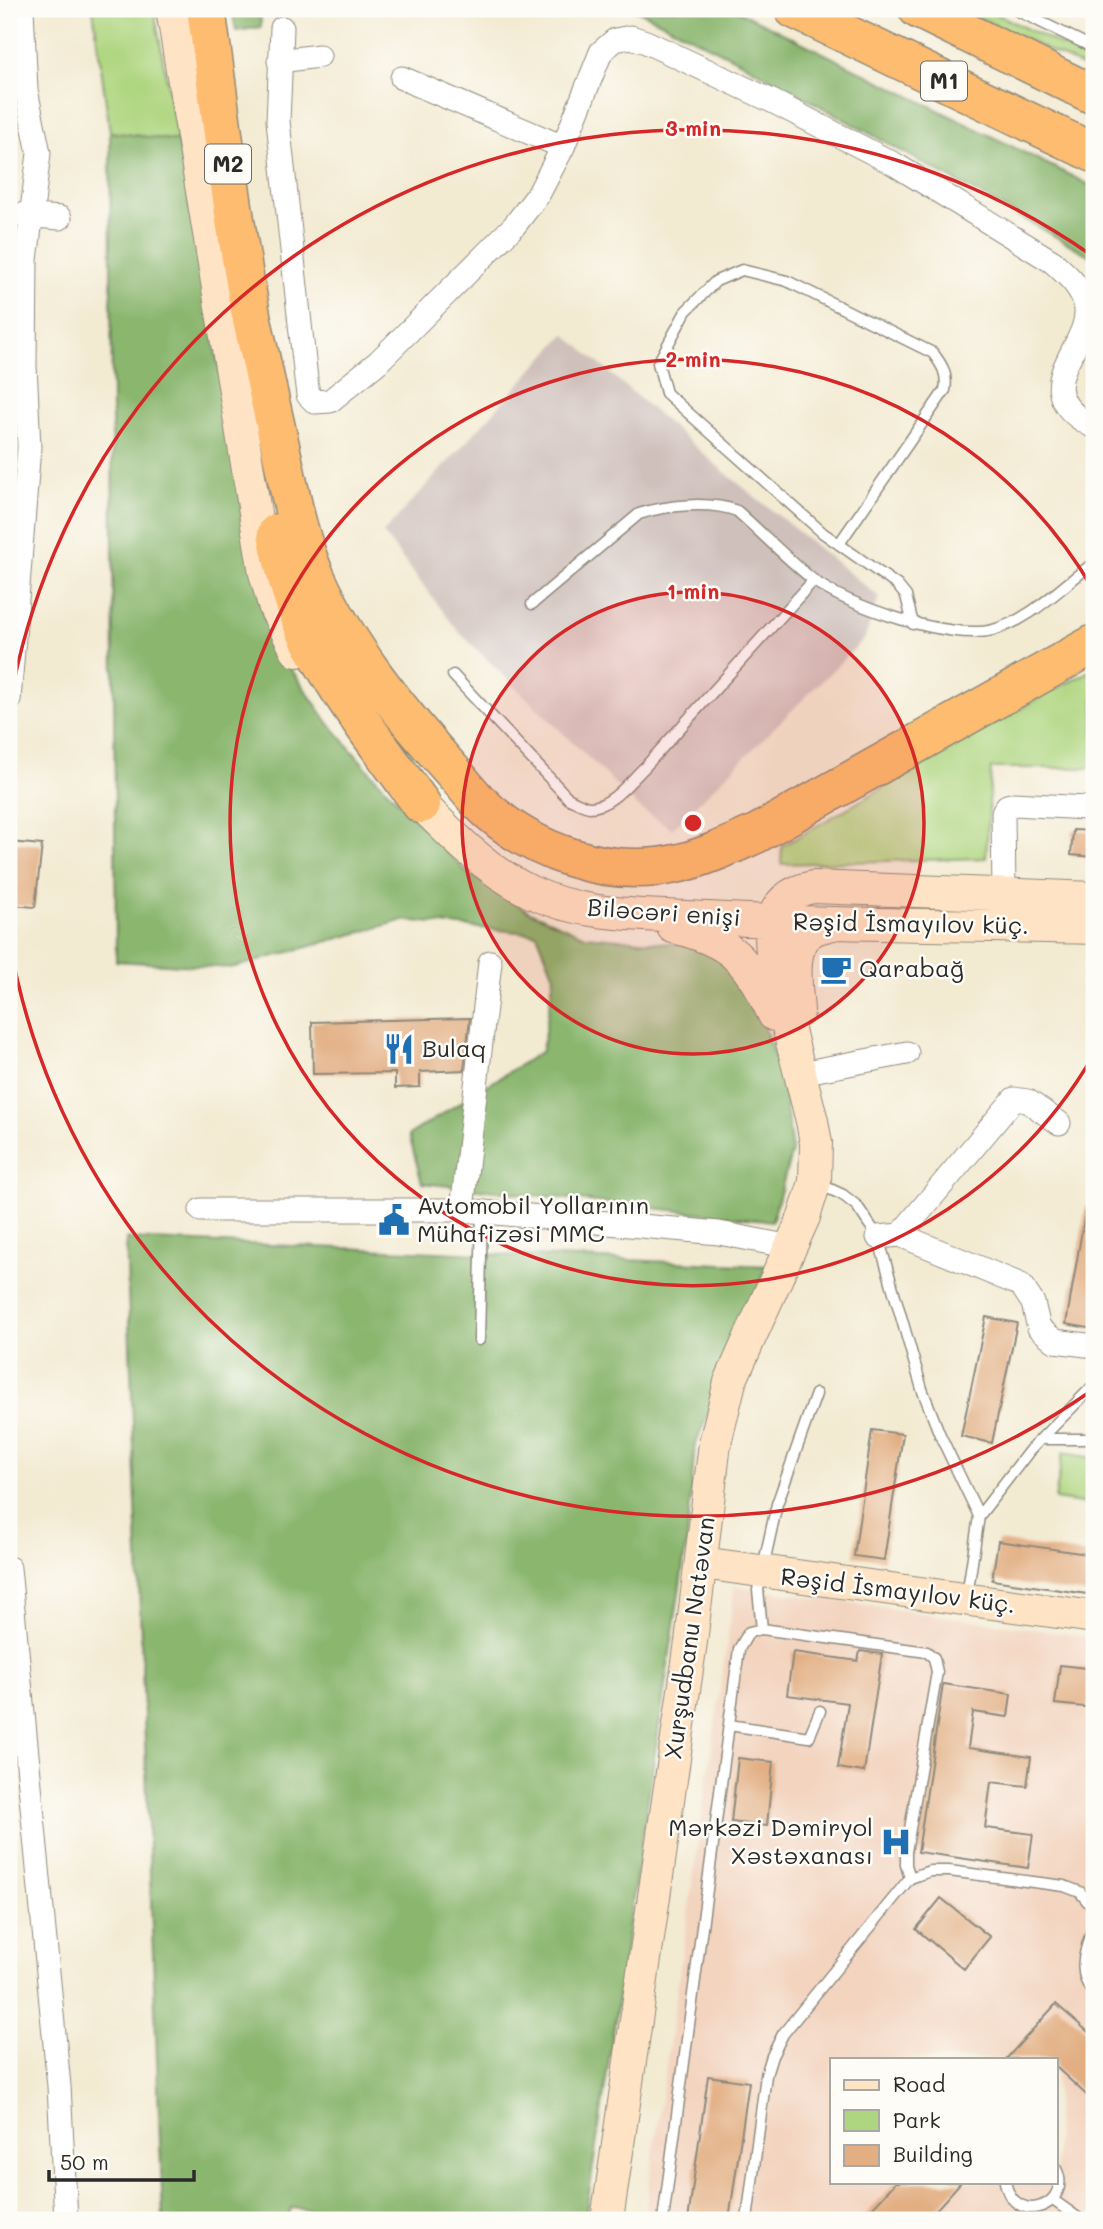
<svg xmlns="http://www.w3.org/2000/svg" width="1103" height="2229" viewBox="0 0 1103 2229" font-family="Mali,sans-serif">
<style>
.built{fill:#f3d4bf;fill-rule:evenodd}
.industrial{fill:#cfc0bb}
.green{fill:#aed57f;stroke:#6c8055;stroke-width:2}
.forest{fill:#8ab66e;stroke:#5a704c;stroke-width:2}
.building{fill:#e2ae82}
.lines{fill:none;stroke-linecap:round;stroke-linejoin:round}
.lane-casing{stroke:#8f8a7e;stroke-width:13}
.street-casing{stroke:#8f8a7e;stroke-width:25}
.secondary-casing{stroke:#8f8a7e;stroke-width:34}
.highway-casing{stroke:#8f8a7e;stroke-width:41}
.lane{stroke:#fff;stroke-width:10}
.street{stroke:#fff;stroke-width:23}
.secondary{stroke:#fee4c5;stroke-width:32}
.highway{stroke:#fdbc6f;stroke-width:38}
.ring{fill:none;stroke:#d62828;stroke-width:3.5}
.labels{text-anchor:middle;stroke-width:5;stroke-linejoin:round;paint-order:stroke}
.shield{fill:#fdfcf7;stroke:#6a6a68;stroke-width:2}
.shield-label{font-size:23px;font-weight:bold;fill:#2b2b2b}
.street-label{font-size:24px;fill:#2b2b2b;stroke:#fdfcf7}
.poi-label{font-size:24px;fill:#2b2b2b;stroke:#fdfcf7;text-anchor:start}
.centre{fill:#d62828;stroke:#fdfcf7;stroke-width:3.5}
.ring-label{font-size:21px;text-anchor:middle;font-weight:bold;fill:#d62828;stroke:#fdfcf7;stroke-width:5;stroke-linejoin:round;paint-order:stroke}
</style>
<rect width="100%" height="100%" fill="#fdfcf7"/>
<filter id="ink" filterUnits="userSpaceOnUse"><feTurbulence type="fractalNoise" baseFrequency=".0143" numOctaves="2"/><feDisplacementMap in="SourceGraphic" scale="14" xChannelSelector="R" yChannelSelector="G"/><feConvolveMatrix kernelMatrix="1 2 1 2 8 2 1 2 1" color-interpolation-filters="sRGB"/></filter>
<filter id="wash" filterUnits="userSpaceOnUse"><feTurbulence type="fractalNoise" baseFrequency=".00686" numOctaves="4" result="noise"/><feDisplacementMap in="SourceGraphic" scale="28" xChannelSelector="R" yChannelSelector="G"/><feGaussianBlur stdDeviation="1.57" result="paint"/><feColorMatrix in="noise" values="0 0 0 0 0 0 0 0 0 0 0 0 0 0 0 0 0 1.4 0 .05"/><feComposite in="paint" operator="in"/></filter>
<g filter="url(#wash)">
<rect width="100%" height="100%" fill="#f3ead2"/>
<path class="built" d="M 735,1586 L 1094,1638 L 1094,2220 L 644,2220 ZM 832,2059 L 1056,2059 L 1056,2182 L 832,2182 Z"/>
<path class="industrial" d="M 565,334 L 728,475 L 879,597 L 865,638 L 672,829 L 641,809 L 458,631 L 383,533 Z"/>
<path class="green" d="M 93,9 L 154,9 L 178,141 L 110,132 Z
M 961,9 L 986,9 L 1094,61 L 1094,72 Z
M 1094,669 L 1094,768 L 991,768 L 986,858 L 781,864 L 782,846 L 1042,696 Z
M 1063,1453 L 1094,1458 L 1094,1505 L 1055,1499 Z"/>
<path class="forest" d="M 232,9 L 260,9 L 261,27 L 236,31 Z
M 635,9 L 734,9 L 1094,187 L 1094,258 L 739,61 Z
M 110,132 L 178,141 L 264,618 L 291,669 L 329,724 L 371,773 L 466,872 L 530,912 L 585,936 L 689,945 L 723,959 L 750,986 L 782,1078 L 792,1151 L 772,1221 L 422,1183 L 409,1135 L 542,1051 L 554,976 L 537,934 L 404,920 L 232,968 L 116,961 Z
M 126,1239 L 767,1266 L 695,1446 L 687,1539 L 585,2220 L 389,2220 L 389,2218 L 291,2208 L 288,2220 L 163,2220 Z"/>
<g id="blocks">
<path class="building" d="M 1073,830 L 1094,831 L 1094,857 L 1071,855 Z
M 9,842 L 42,845 L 35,907 L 9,905 Z
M 470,1018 L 464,1070 L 420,1072 L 420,1087 L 395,1088 L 395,1073 L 313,1074 L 312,1022 Z
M 1086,1207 L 1094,1208 L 1094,1329 L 1066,1324 Z
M 986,1317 L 1017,1323 L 992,1443 L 961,1436 Z
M 872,1430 L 903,1434 L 884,1560 L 854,1556 Z
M 998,1541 L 1094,1555 L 1094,1595 L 992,1580 Z
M 860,1651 L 882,1654 L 864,1772 L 838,1768 L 848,1703 L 787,1695 L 793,1652 L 858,1661 Z
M 1060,1665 L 1094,1669 L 1094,1708 L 1055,1704 Z
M 943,1684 L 1011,1694 L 1008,1717 L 973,1712 L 968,1748 L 1031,1757 L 1027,1786 L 991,1782 L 985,1828 L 1033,1834 L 1028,1868 L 918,1852 Z
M 738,1758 L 773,1762 L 767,1826 L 731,1822 Z
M 941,1898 L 990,1937 L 964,1969 L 916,1929 Z
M 1056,2004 L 1094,2037 L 1094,2102 L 1056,2067 L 1056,2059 L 1006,2059 Z
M 708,2076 L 749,2082 L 729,2220 L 688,2220 Z
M 896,2182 L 961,2182 L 927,2220 L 861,2220 Z"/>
</g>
</g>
<g filter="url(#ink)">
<use href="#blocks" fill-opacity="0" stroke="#8f8a7e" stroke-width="2"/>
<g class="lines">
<defs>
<path id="lane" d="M 1014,9 L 1094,48
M 839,544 L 945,390 C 948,374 942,365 933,353 L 787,281 L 742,270 L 716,281 L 686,311 L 658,363 L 666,393 L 823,533 L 897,585 L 906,596 L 913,624
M 532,604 L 639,514 C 666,505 710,501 737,511 C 762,533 786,558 812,579 C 845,606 951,641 993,630 C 1033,619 1061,586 1094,563
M 453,675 L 569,799 C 575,801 584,807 590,807 C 611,807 630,781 644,768 L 813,581
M 817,1183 L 843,1195 L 857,1206 L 878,1237 L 922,1389 L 940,1435 L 979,1516
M 479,1340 L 482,1212
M 816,1394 L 777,1504 L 758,1590 L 762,1629 L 927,1652 L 934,1658 L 937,1672 L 906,1852 L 906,1865 L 910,1878
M 1042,1439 L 1094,1439
M 967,1596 L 979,1516 L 1030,1450 L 1094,1385
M 729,1725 L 809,1737 L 820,1711
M 1094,1924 C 1086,1949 1075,1971 1094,1994
M 1005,2182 C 1015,2229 1074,2204 1056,2169
M 1053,2200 L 1081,2220
M 663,2220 L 739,1649 L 749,1632 L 762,1629
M 747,2220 L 766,2075 L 772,2056 L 783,2034 L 910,1878 L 930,1871 L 949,1871 L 1064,1886 L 1080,1892 L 1094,1909"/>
<path id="street" d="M 282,28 L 278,121 L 306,379 L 308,395 L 315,402 L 330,401 L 378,362 L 514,226 L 538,195 L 563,147 L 601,52 L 615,40 L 631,37 L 646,42 L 774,102 L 896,165 L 1053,262 C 1065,273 1078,284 1084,300 C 1100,344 1016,387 1094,427
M 279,61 L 319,56
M 402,78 L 563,147
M 9,214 L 60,218
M 9,700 L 29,447 L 25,365 L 26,260 L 39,153 L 26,90 L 22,9
M 1004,895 L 1003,813 L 1007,806 L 1014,804 L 1086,808
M 801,1073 L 907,1053
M 201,1210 L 462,1210 L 719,1233 L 791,1247
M 462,1210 L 490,962
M 900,1235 L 1021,1285 L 1033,1303 L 1039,1328 L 1055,1341 L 1094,1346
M 878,1237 L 900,1235 L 1014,1099 L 1028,1101 L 1059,1123
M 9,1568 L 59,2086 L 66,2220"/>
<path id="secondary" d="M 172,9 L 265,573 L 275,608 L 297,651
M 405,787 C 443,826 481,868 531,892 C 586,918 648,914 708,918 C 836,925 965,925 1094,928
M 673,927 C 732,941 748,960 774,1015
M 798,1012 C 797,987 787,943 815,929 C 822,926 830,925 837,923
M 702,1563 L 1094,1617
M 607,2220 L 691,1642 L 715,1443 L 730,1382 L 804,1217 L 815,1182 L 816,1143 L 812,1121 L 776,979 C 769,939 762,897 813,887 L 1094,898"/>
<path id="highway" d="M 206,9 C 221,112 232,217 252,320 C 260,356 268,392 276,428 C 288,478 295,532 317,580 C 348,648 397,708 447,765 C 457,776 467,789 477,800 C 528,852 608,880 680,863 C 706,857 731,845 756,834 L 1094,644
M 794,9 L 1094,153
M 918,9 L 1094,95
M 277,533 C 284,569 293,607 310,640 C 341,698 383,751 421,804"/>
</defs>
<use href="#lane" class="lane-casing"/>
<use href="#street" class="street-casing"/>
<use href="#secondary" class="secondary-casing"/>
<use href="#highway" class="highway-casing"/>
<use href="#lane" class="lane"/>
<use href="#street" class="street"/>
<use href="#secondary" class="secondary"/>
<use href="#highway" class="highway"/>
</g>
</g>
<circle cx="693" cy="823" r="231" fill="#d62828" fill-opacity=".12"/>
<g class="ring">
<circle cx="693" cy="823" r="231"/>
<path d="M1094 1054A463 463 0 1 1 1094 591"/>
<path d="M1091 1391A694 694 0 0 1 10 944M10 702A694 694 0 0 1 1091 255"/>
</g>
<defs>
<symbol id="cafe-bare" viewBox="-9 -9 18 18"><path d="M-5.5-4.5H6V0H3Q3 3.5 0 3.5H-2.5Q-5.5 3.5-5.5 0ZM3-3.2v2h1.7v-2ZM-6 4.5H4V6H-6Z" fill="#1f6fb2" stroke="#fdfcf7" stroke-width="2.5" paint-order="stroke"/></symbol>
<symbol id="restaurant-bare" viewBox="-9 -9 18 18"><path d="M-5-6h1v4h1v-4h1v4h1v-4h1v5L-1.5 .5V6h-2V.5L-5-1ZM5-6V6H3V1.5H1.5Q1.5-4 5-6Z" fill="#1f6fb2" stroke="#fdfcf7" stroke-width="2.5" paint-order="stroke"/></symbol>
<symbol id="civic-bare" viewBox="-9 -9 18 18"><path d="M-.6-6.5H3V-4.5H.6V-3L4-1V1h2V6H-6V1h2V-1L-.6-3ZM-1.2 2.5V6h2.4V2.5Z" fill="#1f6fb2" stroke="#fdfcf7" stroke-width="2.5" paint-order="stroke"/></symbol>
<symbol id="hospital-bare" viewBox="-9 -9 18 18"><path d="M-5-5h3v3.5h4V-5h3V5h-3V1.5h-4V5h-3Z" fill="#1f6fb2" stroke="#fdfcf7" stroke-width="2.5" paint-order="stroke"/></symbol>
</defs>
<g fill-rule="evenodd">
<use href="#cafe-bare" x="814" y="947" width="44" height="44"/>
<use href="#restaurant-bare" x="377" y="1027" width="44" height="44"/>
<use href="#civic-bare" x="372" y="1198" width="44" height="44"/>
<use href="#hospital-bare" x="874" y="1820" width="44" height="44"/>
</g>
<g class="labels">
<g class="shield">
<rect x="921" y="61.5" width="46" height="39" rx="5"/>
<rect x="205" y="144.5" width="46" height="39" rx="5"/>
</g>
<g class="shield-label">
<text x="944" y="89">M1</text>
<text x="228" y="172">M2</text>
</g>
<g class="street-label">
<text transform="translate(664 913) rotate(4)" y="8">Biləcəri enişi</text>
<text transform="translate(911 924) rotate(1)" y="8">Rəşid İsmayılov küç.</text>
<text transform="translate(898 1591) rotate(7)" y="8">Rəşid İsmayılov küç.</text>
<text transform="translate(690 1638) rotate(-82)" y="8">Xurşudbanu Natəvan</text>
</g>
<g class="poi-label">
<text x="859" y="977">Qarabağ</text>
<text x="422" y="1057">Bulaq</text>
<text x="417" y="1214">Avtomobil Yollarının<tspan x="417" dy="28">Mühafizəsi MMC</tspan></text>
<text x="873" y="1836" text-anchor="end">Mərkəzi Dəmiryol<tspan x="873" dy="28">Xəstəxanası</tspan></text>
</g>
</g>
<circle cx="693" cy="823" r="10" class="centre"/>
<g class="ring-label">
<text x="693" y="136">3 min</text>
<text x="693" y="367">2 min</text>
<text x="693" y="599">1 min</text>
</g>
<rect width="1103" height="2229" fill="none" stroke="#fdfcf7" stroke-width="35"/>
<rect x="830" y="2058" width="228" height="126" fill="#fdfcf7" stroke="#a9a8a5" stroke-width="2"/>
<rect x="844" y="2080" width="35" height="10" fill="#fee4c5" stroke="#a9a8a5" stroke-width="2"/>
<text x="893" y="2092" font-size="21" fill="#2b2b2b">Road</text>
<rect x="844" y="2110" width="35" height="21" fill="#aed57f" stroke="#a9a8a5" stroke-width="2"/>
<text x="893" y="2128" font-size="21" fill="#2b2b2b">Park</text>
<rect x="844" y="2145" width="35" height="21" fill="#e2ae82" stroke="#a9a8a5" stroke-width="2"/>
<text x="893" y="2162" font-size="21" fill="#2b2b2b">Building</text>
<path d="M49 2170v10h145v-10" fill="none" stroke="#2b2b2b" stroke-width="3.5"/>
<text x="60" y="2170" font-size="21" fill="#2b2b2b" stroke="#fdfcf7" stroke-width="5" paint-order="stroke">50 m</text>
</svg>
